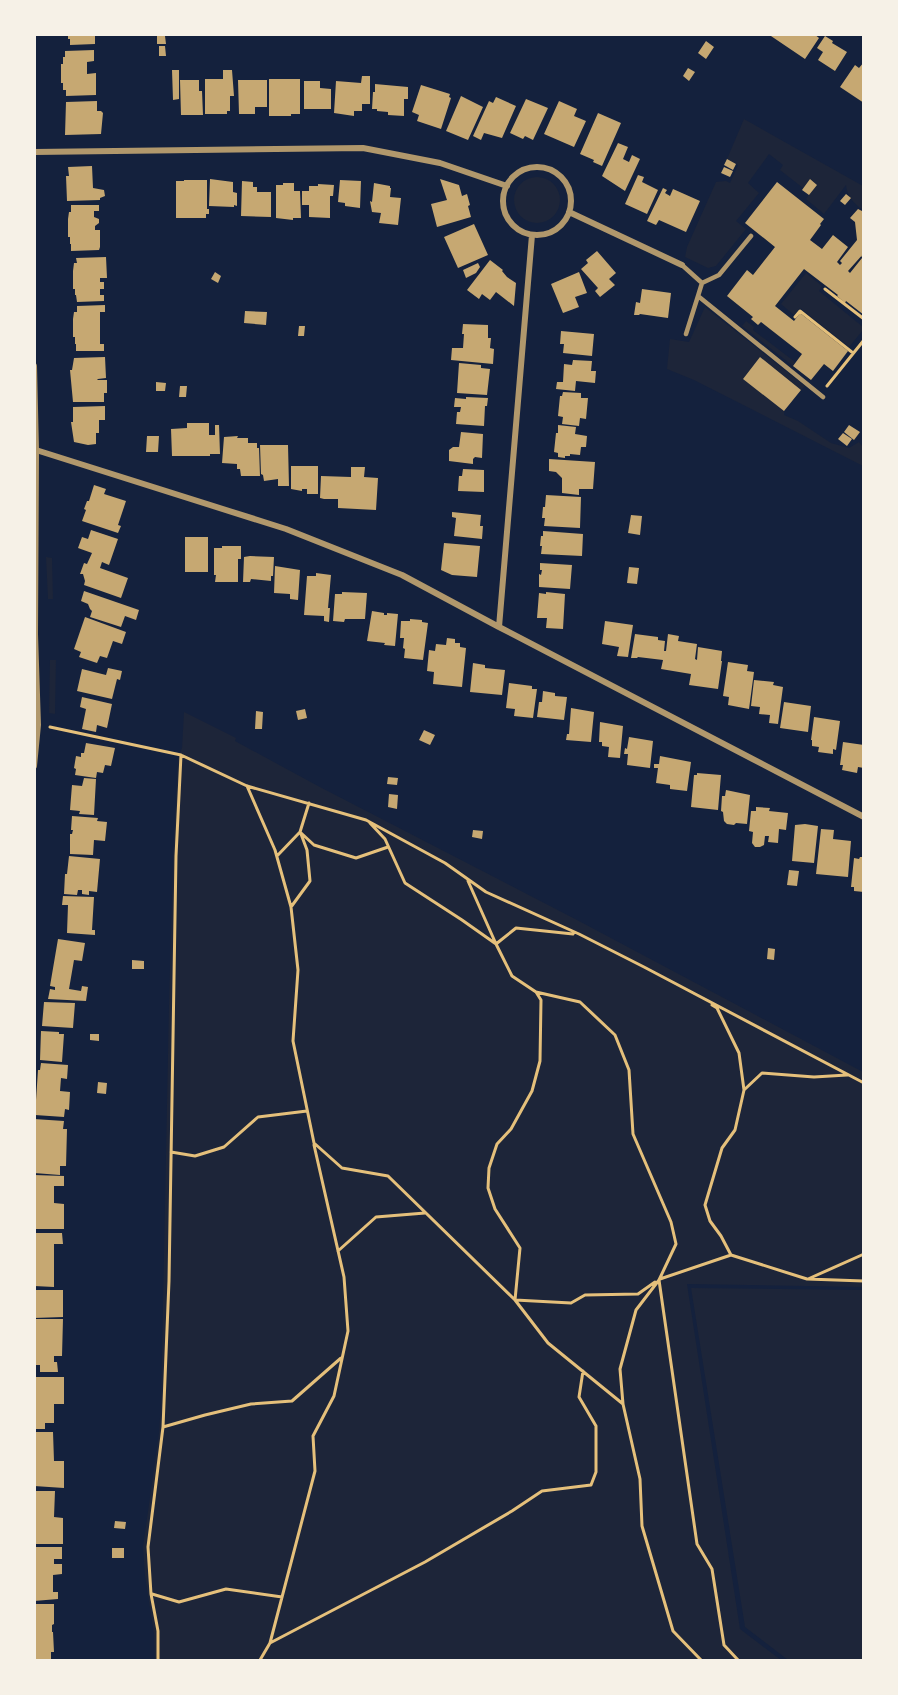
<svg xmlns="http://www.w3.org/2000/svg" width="898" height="1695" viewBox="0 0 898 1695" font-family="'Varela Round',sans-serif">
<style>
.green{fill:#1d2539}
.building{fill:#c6a872}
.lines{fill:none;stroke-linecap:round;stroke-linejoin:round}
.path{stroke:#e5c07b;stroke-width:3}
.service{stroke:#b1986c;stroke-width:4.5}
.minor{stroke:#b1986c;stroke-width:6}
</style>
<rect width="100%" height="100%" fill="#14213d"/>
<path class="green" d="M 744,119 L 863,186 L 863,210 C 854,204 847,196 846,185 L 824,214 L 806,199 L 816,184 L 810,179 L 803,188 L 780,170 L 783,165 L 769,154 L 748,183 L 759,193 L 736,221 L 746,229 L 716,266 L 708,268 L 685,257 L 687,247 L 716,182 L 726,181 L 730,183 L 738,165 L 727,159 Z
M514 200a23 23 0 1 1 46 0a23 23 0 1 1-46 0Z
M 806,273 L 822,286 L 819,291 L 863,327 L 863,330 L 849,347 L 800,308 L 794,315 L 781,304 Z
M 705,307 L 805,386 L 801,390 L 760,357 L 743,379 L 784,411 L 784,415 L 798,421 L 831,443 L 849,448 L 859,442 L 863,447 L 863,466 L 694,380 L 667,369 L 670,339 L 689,342 Z
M 746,321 L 754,327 L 753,330 L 795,362 L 793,366 L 742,326 Z
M 46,557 L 52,558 L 53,599 L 48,599 Z
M 50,660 L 56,660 L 55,714 L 49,713 Z
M 184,712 L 236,738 L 235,741 L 318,786 L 577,920 L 863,1072 L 864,1287 L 687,1284 L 740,1629 L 781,1660 L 155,1660 L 154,1634 L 145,1576 L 143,1547 L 159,1433 L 161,1404 L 169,1005 L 173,858 L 178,758 L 182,748 Z
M 691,1288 L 863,1290 L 863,1660 L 788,1660 L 745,1627 Z"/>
<path class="building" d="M 68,34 L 95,34 L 95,44 L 70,45 L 70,39 L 68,39 Z
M 768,34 L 814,34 L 819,38 L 805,59 Z
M 157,36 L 165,36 L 166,44 L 157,44 Z
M 825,36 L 833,41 L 832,43 L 847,52 L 835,71 L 818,60 L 823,52 L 817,48 Z
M 706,41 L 714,47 L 706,59 L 698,53 Z
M 159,46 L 165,46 L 166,56 L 159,56 Z
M 94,50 L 94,61 L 87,62 L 87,74 L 96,73 L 96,95 L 66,96 L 66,90 L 63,90 L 63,83 L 61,83 L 61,64 L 63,64 L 63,57 L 65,57 L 65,51 Z
M 864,62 L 864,103 L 840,87 L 855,65 L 859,68 Z
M 688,68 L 695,72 L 689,81 L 683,76 Z
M 172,70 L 179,70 L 179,99 L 173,100 Z
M 223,70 L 232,70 L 234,96 L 230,96 L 230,111 L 227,111 L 227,114 L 205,114 L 205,79 L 223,79 Z
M 362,76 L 370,76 L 370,104 L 362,104 L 362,111 L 354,111 L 354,116 L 334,113 L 336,81 L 361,83 Z
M 269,79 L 300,79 L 300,114 L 291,114 L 291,116 L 269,116 Z
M 180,80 L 199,80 L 199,91 L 202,91 L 203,115 L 181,115 Z
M 238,80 L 267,80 L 267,107 L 255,107 L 255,114 L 239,114 Z
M 304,81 L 320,81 L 320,88 L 331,89 L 331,109 L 304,109 Z
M 375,84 L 408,87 L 408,99 L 404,99 L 404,116 L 388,115 L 388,112 L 377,111 L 377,109 L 372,109 L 373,92 L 375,92 Z
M 421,85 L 450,94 L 449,97 L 451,98 L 441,129 L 417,121 L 419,115 L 412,112 Z
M 461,96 L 483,107 L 468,140 L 446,131 Z
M 496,97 L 516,106 L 502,138 L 484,133 L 481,140 L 473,136 L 489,101 L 493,103 Z
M 526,99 L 548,108 L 533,140 L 525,136 L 523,139 L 510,133 Z
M 97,101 L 97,111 L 101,111 L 103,113 L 101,134 L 65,135 L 66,102 Z
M 559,101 L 577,109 L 574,116 L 586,121 L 574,147 L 544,134 Z
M 598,113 L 621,123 L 602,166 L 593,162 L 594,160 L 580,154 Z
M 618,143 L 628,147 L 623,159 L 629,162 L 632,155 L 640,159 L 625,191 L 602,176 Z
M 727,159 L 736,164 L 733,170 L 724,165 Z
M 92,166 L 93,188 L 104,190 L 105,196 L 100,198 L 100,200 L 67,201 L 66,176 L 69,176 L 68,167 Z
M 724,167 L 733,171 L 730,177 L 721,173 Z
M 638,175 L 644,177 L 642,182 L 658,190 L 647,214 L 625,204 Z
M 210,179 L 233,182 L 233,192 L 237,193 L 237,206 L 234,205 L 234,207 L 209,206 Z
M 440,179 L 459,185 L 462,196 L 467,194 L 470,205 L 468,206 L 471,217 L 437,227 L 431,204 L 447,200 Z
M 810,179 L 817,185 L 809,195 L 802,190 Z
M 184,180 L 207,180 L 207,209 L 209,209 L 209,214 L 206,214 L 206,218 L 176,218 L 176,181 L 184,181 Z
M 340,180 L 361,181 L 360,208 L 345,206 L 345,203 L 338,202 Z
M 242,181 L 253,182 L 253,187 L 257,187 L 257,192 L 271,192 L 271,217 L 241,216 Z
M 777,182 L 824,219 L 820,224 L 821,225 L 810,240 L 822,249 L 833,235 L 848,247 L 837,262 L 840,265 L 842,263 L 840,261 L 857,240 L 855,222 L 850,218 L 858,209 L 864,212 L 864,253 L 848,271 L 850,273 L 862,258 L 864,260 L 864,315 L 846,301 L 845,303 L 837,296 L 838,295 L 804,269 L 775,306 L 794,321 L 800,313 L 848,351 L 833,371 L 824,364 L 811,380 L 793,366 L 802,354 L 761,322 L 758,325 L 751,319 L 753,317 L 727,296 L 747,270 L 753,275 L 775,247 L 745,223 Z
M 283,183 L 294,183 L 294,191 L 300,191 L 301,218 L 293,218 L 293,220 L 276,218 L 276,185 L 283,185 Z
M 374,183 L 390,186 L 390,188 L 391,188 L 390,197 L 401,198 L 398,225 L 379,223 L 381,213 L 372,212 L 370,201 L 372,202 Z
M 318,184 L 334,185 L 333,196 L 330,196 L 330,218 L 309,217 L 309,205 L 302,205 L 302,191 L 309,191 L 309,186 L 318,186 Z
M 663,188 L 667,190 L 665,193 L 670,196 L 673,189 L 700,201 L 686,232 L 659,220 L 656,225 L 647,221 Z
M 846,194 L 851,198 L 845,205 L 840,201 Z
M 71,205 L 99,205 L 99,211 L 94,211 L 94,217 L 99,219 L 99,223 L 95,226 L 95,230 L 100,230 L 100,247 L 99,250 L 71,251 L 71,244 L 70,244 L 70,237 L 68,237 L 68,219 L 69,212 L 71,212 Z
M 474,224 L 488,255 L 458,268 L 444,237 Z
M 597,251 L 616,273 L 609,279 L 615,285 L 600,297 L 595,291 L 598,288 L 581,269 L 588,263 L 586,260 Z
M 106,257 L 107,278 L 100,278 L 100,282 L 104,282 L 104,289 L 100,289 L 100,295 L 104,295 L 104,301 L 77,302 L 76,295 L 75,295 L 75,289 L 73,289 L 73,271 L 74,263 L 77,263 L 76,258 Z
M 490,260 L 503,270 L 502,271 L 507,277 L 516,283 L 514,306 L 496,292 L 490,300 L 482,294 L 479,299 L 467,290 Z
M 478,263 L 480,267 L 476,273 L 466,278 L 463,270 Z
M 215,272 L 221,276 L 218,283 L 211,279 Z
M 579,272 L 587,293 L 575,297 L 579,307 L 563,313 L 551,284 Z
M 642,289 L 671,293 L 668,318 L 640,314 L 639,315 L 634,315 L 636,302 L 640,303 Z
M 105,305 L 105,312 L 100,312 L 100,344 L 104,344 L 104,351 L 76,351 L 76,344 L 75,344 L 75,337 L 73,337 L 73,319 L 74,312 L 77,312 L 77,306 Z
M 245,311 L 267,312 L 266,325 L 244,323 Z
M 463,324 L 488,325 L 488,338 L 491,338 L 490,348 L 494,349 L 493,364 L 451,360 L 452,348 L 463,348 L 464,334 L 462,334 Z
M 299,326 L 305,326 L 304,336 L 298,336 Z
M 561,331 L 594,334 L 592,356 L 563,353 L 564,344 L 560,344 Z
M 105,357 L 106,378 L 98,379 L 97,380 L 107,380 L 107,393 L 104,393 L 104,402 L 73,402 L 70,370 L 72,370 L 74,358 Z
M 760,357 L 801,390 L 784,411 L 743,379 Z
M 573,360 L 592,361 L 591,371 L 596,371 L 595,383 L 576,381 L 575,391 L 556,389 L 557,382 L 563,382 L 564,364 L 572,365 Z
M 459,363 L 481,365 L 481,368 L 490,369 L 487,395 L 457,393 Z
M 156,382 L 166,383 L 165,391 L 156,391 Z
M 180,386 L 187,386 L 186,397 L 179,397 Z
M 563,392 L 581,393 L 581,398 L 588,398 L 586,419 L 580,418 L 579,426 L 562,424 L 563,417 L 558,416 L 560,396 L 562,396 Z
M 466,397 L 488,398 L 487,406 L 485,406 L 484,426 L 456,424 L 457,412 L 460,412 L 461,407 L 454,407 L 455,398 L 466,399 Z
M 105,406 L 105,420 L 99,420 L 99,433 L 96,433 L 96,444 L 88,445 L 74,442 L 71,422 L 73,422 L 73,407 Z
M 187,423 L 209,423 L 209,435 L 215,435 L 215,425 L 219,425 L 220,454 L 210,454 L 210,456 L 172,456 L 171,429 L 187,428 Z
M 558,425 L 576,427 L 575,434 L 587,436 L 586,447 L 581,447 L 580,455 L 570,454 L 570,456 L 565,456 L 565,458 L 558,457 L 558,453 L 554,452 L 556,433 L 558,433 Z
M 849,425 L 860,432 L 854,440 L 844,432 Z
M 461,432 L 483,434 L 482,458 L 475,457 L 473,459 L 473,464 L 449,461 L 449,450 L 453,447 L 459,447 Z
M 843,433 L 852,439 L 847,446 L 838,439 Z
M 147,436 L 159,436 L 158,452 L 146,452 Z
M 238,436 L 237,438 L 248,438 L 248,443 L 257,443 L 257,448 L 259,448 L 260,476 L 241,476 L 240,469 L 237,469 L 237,464 L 222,463 L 224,437 Z
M 260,445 L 288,445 L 289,486 L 278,486 L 278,479 L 264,481 L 263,475 L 261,474 Z
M 549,459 L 595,462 L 593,489 L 579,489 L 579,495 L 562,493 L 562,478 L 556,472 L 549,471 Z
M 291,466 L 318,466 L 318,494 L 307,494 L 307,489 L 302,489 L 302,491 L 291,489 Z
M 351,467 L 365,467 L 364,477 L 378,478 L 376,510 L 338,508 L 338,499 L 324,499 L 320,498 L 321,476 L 351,477 Z
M 463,469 L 484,470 L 484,492 L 458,491 L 459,476 L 462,476 Z
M 94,485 L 106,489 L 104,494 L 126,501 L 118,525 L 121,526 L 118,533 L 82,521 L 86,510 L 84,509 L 87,501 L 89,501 Z
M 546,495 L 581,497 L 580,528 L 544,526 L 545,518 L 542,518 L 543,507 L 545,507 Z
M 452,512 L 481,515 L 480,526 L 483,526 L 482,539 L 454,536 L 456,518 L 452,517 Z
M 631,515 L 642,516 L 640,535 L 628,533 Z
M 91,530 L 118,539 L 109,565 L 102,562 L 100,568 L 128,578 L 121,598 L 84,585 L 85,581 L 83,574 L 80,574 L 84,563 L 87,564 L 92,553 L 78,548 L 82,537 L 88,539 Z
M 543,531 L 583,534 L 582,556 L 541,554 L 542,546 L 540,546 L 541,536 L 543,536 Z
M 185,537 L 208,537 L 208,572 L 185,572 Z
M 444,543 L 480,546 L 477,577 L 452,575 L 441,570 Z
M 222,546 L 241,546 L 241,559 L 238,559 L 238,582 L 215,582 L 216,575 L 214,575 L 214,548 L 222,548 Z
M 250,556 L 274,557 L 273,576 L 271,576 L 271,581 L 251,579 L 250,582 L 243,582 L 244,557 Z
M 540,563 L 572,565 L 570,589 L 539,587 L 539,574 L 541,575 L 542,570 L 540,570 Z
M 275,566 L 300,570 L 298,600 L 290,599 L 290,594 L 274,593 Z
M 629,567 L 639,568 L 637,584 L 627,583 Z
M 316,573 L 331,575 L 328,608 L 330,608 L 329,622 L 324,621 L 324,616 L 304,615 L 307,576 L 316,576 Z
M 84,591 L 139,610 L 136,620 L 125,616 L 121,627 L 90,617 L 92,611 L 90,609 L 88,604 L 81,601 Z
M 342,592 L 367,593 L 365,619 L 345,619 L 344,622 L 333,621 L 335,594 L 342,594 Z
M 546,592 L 565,594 L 563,629 L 546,628 L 547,618 L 537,618 L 539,593 L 546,594 Z
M 372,611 L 384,613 L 384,615 L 387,615 L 387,613 L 398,614 L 395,646 L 384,645 L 385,643 L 367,641 Z
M 85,617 L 126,632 L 122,644 L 113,641 L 107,658 L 100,656 L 97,663 L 79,657 L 81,652 L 74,649 Z
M 410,619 L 422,620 L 422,622 L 428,623 L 423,660 L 404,658 L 405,649 L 403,648 L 404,638 L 400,638 L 401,621 L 410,621 Z
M 605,621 L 633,625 L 628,657 L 617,656 L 619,647 L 602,644 Z
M 635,634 L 658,637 L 658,640 L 665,641 L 664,651 L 666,651 L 668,634 L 679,636 L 678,641 L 697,644 L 695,659 L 697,660 L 698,647 L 722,651 L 721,661 L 722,661 L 718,689 L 689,685 L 691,674 L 661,669 L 663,660 L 638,657 L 637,658 L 631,658 Z
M 447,638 L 455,639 L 455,643 L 460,643 L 460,647 L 466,648 L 462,687 L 433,684 L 434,672 L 427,671 L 429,650 L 435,651 L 436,644 L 446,645 Z
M 728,662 L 748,665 L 747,671 L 754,672 L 749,709 L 728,705 L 729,697 L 723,696 Z
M 473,663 L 485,665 L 485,668 L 505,670 L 502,695 L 470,692 Z
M 108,668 L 122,671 L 120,680 L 117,679 L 112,699 L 77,691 L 82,669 L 106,675 Z
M 754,680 L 774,682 L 773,685 L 783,687 L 778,724 L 769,723 L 770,715 L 759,714 L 760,707 L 751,706 Z
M 509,683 L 532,686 L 532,689 L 537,689 L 533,718 L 514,716 L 515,709 L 506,708 Z
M 543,691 L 555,693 L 555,696 L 567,697 L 564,720 L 537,717 L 539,702 L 542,702 Z
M 82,697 L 112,704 L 107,728 L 97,725 L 96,732 L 82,729 L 86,709 L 80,707 Z
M 784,702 L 811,706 L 808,732 L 780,728 Z
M 571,708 L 594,712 L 591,742 L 566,740 L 567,734 L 569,734 Z
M 305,709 L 307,718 L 298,720 L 296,711 Z
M 256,711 L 263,712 L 262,729 L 255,729 Z
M 814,717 L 840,721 L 836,750 L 833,749 L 833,754 L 818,752 L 819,747 L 812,746 L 812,740 L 811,740 Z
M 600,722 L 623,726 L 620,758 L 608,757 L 609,747 L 602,746 L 602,742 L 599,742 Z
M 424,730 L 435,735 L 430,745 L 419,740 Z
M 629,737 L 653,741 L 650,768 L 627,765 L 628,754 L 624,754 L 625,748 L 627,749 Z
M 843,742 L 864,745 L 864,768 L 858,767 L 857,773 L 842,770 L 843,765 L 840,765 Z
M 86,743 L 115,748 L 111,766 L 105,765 L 103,773 L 97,772 L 96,778 L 75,775 L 76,769 L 74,768 L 76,756 L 81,757 L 81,753 L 84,753 Z
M 660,756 L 691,762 L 687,791 L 670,789 L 670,785 L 656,783 L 658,768 L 654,768 L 654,764 L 659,764 Z
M 697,773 L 721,775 L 718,810 L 691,807 L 694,775 L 697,775 Z
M 388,777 L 398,778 L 397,785 L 387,784 Z
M 84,778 L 96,779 L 94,815 L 79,814 L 80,811 L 70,810 L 72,785 L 82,786 Z
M 726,790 L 750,795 L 747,824 L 736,823 L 734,825 L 727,824 L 724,821 L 723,812 L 721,811 L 722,796 L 725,796 Z
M 389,794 L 398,795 L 397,809 L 388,807 Z
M 756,807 L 770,808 L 769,811 L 788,813 L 786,830 L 779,829 L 778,843 L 768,842 L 769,836 L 765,836 L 764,845 L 760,847 L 755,847 L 752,843 L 753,832 L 749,831 L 751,811 L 756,811 Z
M 72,816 L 98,818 L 97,821 L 107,822 L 105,841 L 94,840 L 93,855 L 70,854 L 70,834 L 72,834 L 73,830 L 71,830 Z
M 805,824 L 818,826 L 814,863 L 792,861 L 795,825 Z
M 821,829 L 834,830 L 833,839 L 851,841 L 848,877 L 816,874 Z
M 473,830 L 483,831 L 482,839 L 472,837 Z
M 69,856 L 100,859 L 97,892 L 89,891 L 89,895 L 82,894 L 82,890 L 78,890 L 77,895 L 64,894 L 65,874 L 67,874 Z
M 860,857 L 864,857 L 864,892 L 854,891 L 854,887 L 851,887 L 854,858 L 859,859 Z
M 789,870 L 799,871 L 797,886 L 787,885 Z
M 63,896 L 94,897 L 92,930 L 95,930 L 95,935 L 67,933 L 68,905 L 62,905 Z
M 58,939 L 85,943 L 82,961 L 74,960 L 69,989 L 81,991 L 82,986 L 88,987 L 86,1001 L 48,999 L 50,989 L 55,990 L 55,987 L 50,986 Z
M 768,948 L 775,949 L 774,960 L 767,959 Z
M 132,960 L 144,961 L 144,969 L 132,969 Z
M 44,1002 L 75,1003 L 73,1028 L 42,1026 Z
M 41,1031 L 59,1032 L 59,1034 L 64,1034 L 62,1062 L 40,1060 Z
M 90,1034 L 99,1034 L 99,1041 L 90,1040 Z
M 41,1063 L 68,1065 L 67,1079 L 61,1078 L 60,1091 L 70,1092 L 69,1110 L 65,1109 L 64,1117 L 35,1115 L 38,1070 L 40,1070 Z
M 98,1082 L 107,1083 L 106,1094 L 97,1093 Z
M 34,1119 L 64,1121 L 63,1129 L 67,1129 L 66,1166 L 60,1166 L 60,1175 L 34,1173 Z
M 34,1175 L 64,1176 L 64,1186 L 54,1186 L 54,1203 L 64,1204 L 64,1229 L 34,1229 Z
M 34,1233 L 62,1233 L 63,1244 L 54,1244 L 54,1287 L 34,1286 Z
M 34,1290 L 63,1290 L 63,1317 L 34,1318 Z
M 34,1319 L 63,1319 L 62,1356 L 54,1356 L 54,1362 L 57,1362 L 58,1372 L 40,1372 L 40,1365 L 34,1365 Z
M 34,1377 L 64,1377 L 64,1404 L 54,1404 L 54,1423 L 45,1423 L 45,1429 L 34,1429 Z
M 34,1432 L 53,1432 L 54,1461 L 64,1461 L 64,1488 L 34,1486 Z
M 34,1491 L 55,1491 L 54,1517 L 63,1518 L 63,1544 L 34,1544 Z
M 115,1521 L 126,1522 L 125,1529 L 114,1528 Z
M 34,1547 L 62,1547 L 62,1559 L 54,1559 L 54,1564 L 62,1564 L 62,1574 L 53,1575 L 53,1592 L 58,1592 L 58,1599 L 34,1601 Z
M 112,1548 L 124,1548 L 124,1558 L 112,1558 Z
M 34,1604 L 54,1604 L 54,1624 L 52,1625 L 52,1632 L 53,1632 L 54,1652 L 51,1652 L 51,1660 L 34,1660 Z"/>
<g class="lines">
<path class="path" d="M 863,256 L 864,257
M 825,289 L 864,319
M 795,317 L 800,311 L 853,353
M 827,386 L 864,340
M 50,727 L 181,755 L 176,856 L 169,1281 L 163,1427 L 148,1547 L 151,1594 L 158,1631 L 158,1660
M 181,755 L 247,786 L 366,820 L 445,863 L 486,892 L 579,934 L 644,967 L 864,1083
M 247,786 L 275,850 L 291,907 L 298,970 L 293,1041 L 314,1143 L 342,1168 L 388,1176 L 515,1300 L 548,1343 L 623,1404 L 640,1479 L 642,1526 L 673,1631 L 701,1660
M 370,823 L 385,839 L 405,883 L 462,920 L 496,944 L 512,976 L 536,992 L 580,1002 L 615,1035 L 629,1070 L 633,1134 L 671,1222 L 676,1244 L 659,1280 L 636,1310 L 620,1369 L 623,1404
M 300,832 L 314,845 L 356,858 L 388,847
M 277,856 L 300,832 L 309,803
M 468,881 L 496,944 L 516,928 L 573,934
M 291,907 L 310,881 L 307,850 L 301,834
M 536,992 L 541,1000 L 540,1061 L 532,1091 L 511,1129 L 497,1144 L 489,1168 L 488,1188 L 495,1209 L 520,1248 L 515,1300 L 571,1303 L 585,1295 L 638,1294 L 655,1282
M 712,1005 L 717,1008 L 739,1053 L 744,1090 L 735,1130 L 722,1148 L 705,1205 L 710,1221 L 721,1236 L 731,1255
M 744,1090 L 762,1073 L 814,1077 L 847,1075
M 171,1152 L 195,1156 L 224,1147 L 258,1117 L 307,1111
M 338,1251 L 376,1217 L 425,1213
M 660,1279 L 731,1255 L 807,1279 L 864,1281
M 808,1279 L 864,1254
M 659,1280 L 697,1544 L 712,1569 L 724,1645 L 738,1660
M 163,1427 L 205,1415 L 251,1404 L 292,1401 L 341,1358
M 152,1594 L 179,1602 L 226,1589 L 282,1597
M 270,1643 L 425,1562 L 512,1511 L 542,1491 L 591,1485 L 596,1472 L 596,1426 L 579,1397 L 583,1371
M 260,1660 L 270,1643 L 315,1471 L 313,1436 L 334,1396 L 348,1331 L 344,1277 L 314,1145"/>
<path class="service" d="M 682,265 L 702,283 L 719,275 L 751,236
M 702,283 L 698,296 L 823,397
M 686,334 L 698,296"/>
<path class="minor" d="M 34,152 L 363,148 L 440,163 L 507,186
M503 201a34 34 0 1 1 68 0a34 34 0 1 1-68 0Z
M 569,212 L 682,265
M 34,366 L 36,450 L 35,634 L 38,725 L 34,766
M 36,450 L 286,529 L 402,575 L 499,627 L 864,817
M 499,627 L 532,235"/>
</g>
<rect width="898" height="1695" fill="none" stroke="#f6f1e7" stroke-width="72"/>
</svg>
